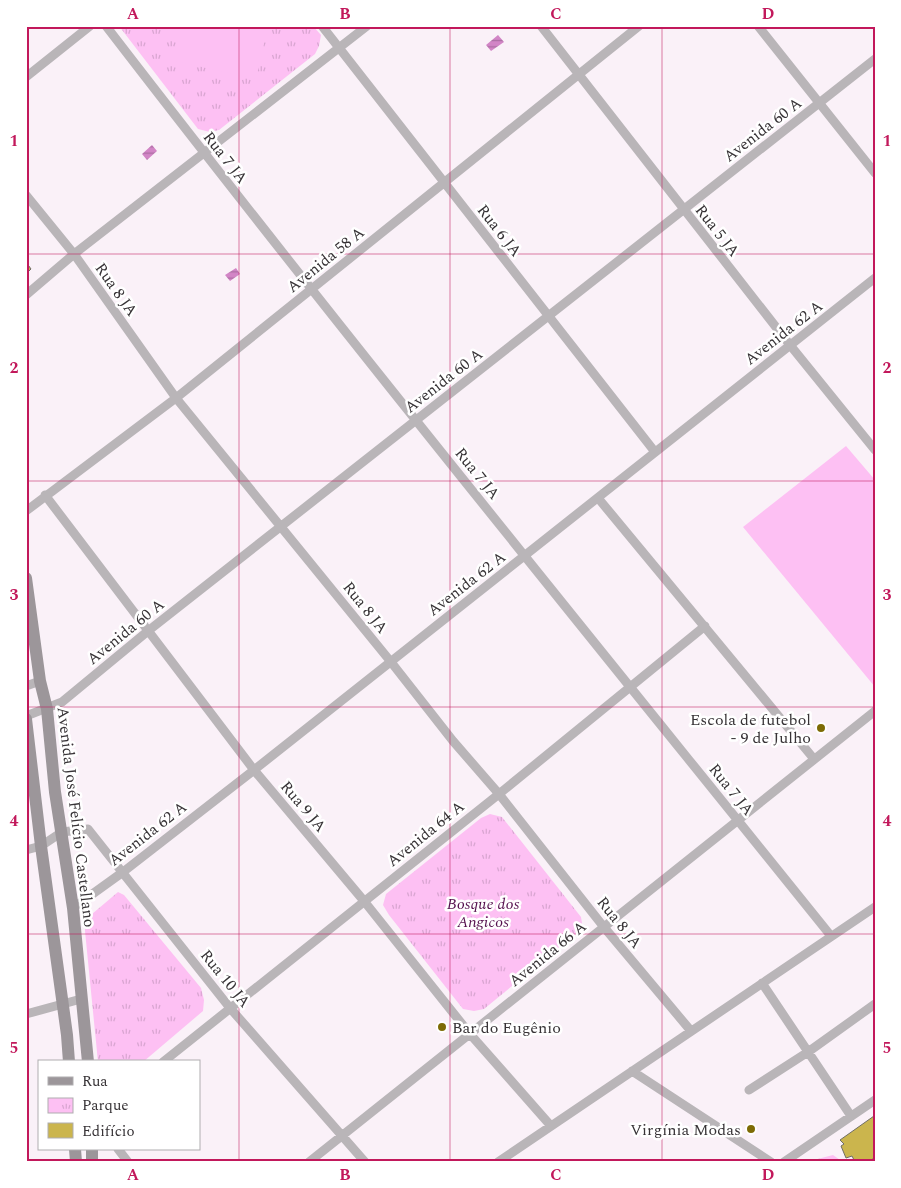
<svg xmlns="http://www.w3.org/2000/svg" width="901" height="1188" viewBox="0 0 901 1188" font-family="Spectral,serif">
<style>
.park{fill:url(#park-tufts)}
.pitch{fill:#fdc0f3}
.water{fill:url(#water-rules)}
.building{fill:#cbb54d;stroke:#706e65}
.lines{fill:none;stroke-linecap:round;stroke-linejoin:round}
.street{stroke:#b9b5b8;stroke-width:9}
.secondary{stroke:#9c969a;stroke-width:12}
.grid{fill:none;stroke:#c2185b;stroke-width:1;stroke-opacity:0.55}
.poi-dot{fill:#7d6b05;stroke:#fff;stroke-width:2}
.labels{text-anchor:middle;stroke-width:5;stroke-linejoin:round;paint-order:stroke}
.street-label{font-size:16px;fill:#373336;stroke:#fff}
.poi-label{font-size:16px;fill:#373336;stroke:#fff;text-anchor:end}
.park-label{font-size:16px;font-style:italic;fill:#55104e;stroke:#fff}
.neatline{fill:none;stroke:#c2185b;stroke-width:2}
.grid-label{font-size:16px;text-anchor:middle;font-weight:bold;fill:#c2185b}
</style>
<defs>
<pattern id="park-tufts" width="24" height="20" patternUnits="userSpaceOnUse" patternTransform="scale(1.25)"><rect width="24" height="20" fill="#fdc0f3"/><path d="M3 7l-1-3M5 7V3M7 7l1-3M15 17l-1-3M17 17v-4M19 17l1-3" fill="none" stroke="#d9a5d1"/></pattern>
<pattern id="water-rules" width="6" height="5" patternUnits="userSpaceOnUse" patternTransform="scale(1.25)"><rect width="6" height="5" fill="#d285c6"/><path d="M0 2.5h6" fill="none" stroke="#ab6da2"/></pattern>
</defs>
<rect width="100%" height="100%" fill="#faf1f8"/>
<path class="park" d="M 119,26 L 313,26 L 321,35 L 319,46 L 315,54 L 219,130 L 210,132 L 198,129 Z
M 490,814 L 502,817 L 581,917 L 582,923 L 579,931 L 484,1009 L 474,1011 L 463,1009 L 389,915 L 383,905 L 386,894 L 481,818 Z
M 118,892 L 124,895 L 201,988 L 204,1000 L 203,1011 L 143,1062 L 98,1062 L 85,931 L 85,920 Z
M 833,1155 L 843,1162 L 806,1162 Z"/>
<path class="pitch" d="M 182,26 L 268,26 L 256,79 L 175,61 Z
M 846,446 L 875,480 L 875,687 L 743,527 Z"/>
<path class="water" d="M 498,35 L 504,42 L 491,51 L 486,45 Z
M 152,145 L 157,151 L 147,160 L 142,154 Z
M 236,268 L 240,274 L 230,281 L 225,275 Z"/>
<path class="building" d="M 26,262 L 31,269 L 26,274 Z
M 874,1116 L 875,1158 L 866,1162 L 855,1162 L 852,1156 L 846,1158 L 841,1146 L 844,1144 L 840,1140 Z"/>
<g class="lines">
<path class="street" d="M 106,26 C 343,334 588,634 831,936
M 322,26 L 655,452
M 541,26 L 790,345 L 875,450
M 758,26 L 875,173
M 26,77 L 90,26
M 26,195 L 74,254 L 176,398 L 391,662 L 453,741 L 499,794 L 603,926 L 691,1031
M 26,295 L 74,254 L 367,26
M 45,495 L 254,770 L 364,901 L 470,1034 L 551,1126
M 598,498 L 814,759
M 26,511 L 176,398 L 639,26
M 26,686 L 40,681
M 26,716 L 62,702 L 148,631 L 875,59
M 26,850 L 41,846 L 62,832 L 88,829 L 230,1008 L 365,1162
M 73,908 L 123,872 L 254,770 L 875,278
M 762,983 L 851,1116
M 26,1014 L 81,999
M 163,1062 L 499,794 L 705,626
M 632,1071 L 771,1162
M 749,1090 L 808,1052 L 875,1004
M 118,1149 L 128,1162
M 309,1162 L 875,711
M 498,1162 L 875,907
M 784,1162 L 875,1100"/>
<path class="secondary" d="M 26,578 L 40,681 L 47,709 L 55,792 L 73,908 L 88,1062
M 26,719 L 41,846 L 67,1035 L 69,1062
M 75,1149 L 76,1162
M 92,1149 L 92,1162"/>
</g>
<path class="grid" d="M 239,26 L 239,1162M 450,26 L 450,1162M 662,26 L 662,1162M 26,254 L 875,254M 26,481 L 875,481M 26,707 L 875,707M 26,934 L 875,934"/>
<g class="poi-dot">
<circle cx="821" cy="728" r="5"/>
<circle cx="442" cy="1027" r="5"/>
<circle cx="751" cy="1129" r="5"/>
</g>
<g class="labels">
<g class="street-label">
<text transform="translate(762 129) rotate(-38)" y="6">Avenida 60 A</text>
<text transform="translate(226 157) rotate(52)" y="6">Rua 7 JA</text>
<text transform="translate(500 230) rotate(52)" y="6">Rua 6 JA</text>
<text transform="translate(718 230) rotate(52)" y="6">Rua 5 JA</text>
<text transform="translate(325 259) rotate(-39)" y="6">Avenida 58 A</text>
<text transform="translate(117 289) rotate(55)" y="6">Rua 8 JA</text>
<text transform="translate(783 332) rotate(-38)" y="6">Avenida 62 A</text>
<text transform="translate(443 380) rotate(-38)" y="6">Avenida 60 A</text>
<text transform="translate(478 473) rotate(51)" y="6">Rua 7 JA</text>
<text transform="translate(466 583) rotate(-38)" y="6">Avenida 62 A</text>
<text transform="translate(366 607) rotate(51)" y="6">Rua 8 JA</text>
<text transform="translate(125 631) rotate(-39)" y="6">Avenida 60 A</text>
<text transform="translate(732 789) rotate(51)" y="6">Rua 7 JA</text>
<text transform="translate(304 806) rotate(50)" y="6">Rua 9 JA</text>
<text transform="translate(77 817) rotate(83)" y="6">Avenida José Felício Castellano</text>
<text transform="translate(147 833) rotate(-38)" y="6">Avenida 62 A</text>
<text transform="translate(425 833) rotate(-39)" y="6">Avenida 64 A</text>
<text transform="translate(620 922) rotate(51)" y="6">Rua 8 JA</text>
<text transform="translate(547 953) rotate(-39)" y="6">Avenida 66 A</text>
<text transform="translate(226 978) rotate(51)" y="6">Rua 10 JA</text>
</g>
<g class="poi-label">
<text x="811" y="725">Escola de futebol<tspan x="811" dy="18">- 9 de Julho</tspan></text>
<text x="452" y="1033" text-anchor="start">Bar do Eugênio</text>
<text x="741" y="1135">Virgínia Modas</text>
</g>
<g class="park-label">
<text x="483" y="909">Bosque dos<tspan x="483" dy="18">Angicos</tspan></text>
</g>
</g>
<rect width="901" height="1188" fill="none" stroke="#ffffff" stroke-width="55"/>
<rect x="38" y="1060" width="162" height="90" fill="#ffffff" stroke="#afadaf"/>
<rect x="48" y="1077" width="25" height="8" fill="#9c969a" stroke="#afadaf"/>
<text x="82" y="1086" font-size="15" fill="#373336">Rua</text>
<rect x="48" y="1098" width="25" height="15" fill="url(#park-tufts)" stroke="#afadaf"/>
<text x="82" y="1110" font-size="15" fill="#373336">Parque</text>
<rect x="48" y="1123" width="25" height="15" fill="#cbb54d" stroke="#afadaf"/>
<text x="82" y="1136" font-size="15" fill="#373336">Edifício</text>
<rect x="28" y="28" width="846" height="1132" class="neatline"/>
<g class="grid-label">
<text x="133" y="19">A</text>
<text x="345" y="19">B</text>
<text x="556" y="19">C</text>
<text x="768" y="19">D</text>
<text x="14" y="146">1</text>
<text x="887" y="146">1</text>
<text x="14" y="373">2</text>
<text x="887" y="373">2</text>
<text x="14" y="600">3</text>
<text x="887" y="600">3</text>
<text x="14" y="826">4</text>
<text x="887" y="826">4</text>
<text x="14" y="1053">5</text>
<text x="887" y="1053">5</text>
<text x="133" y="1180">A</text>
<text x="345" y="1180">B</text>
<text x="556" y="1180">C</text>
<text x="768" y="1180">D</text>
</g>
</svg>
